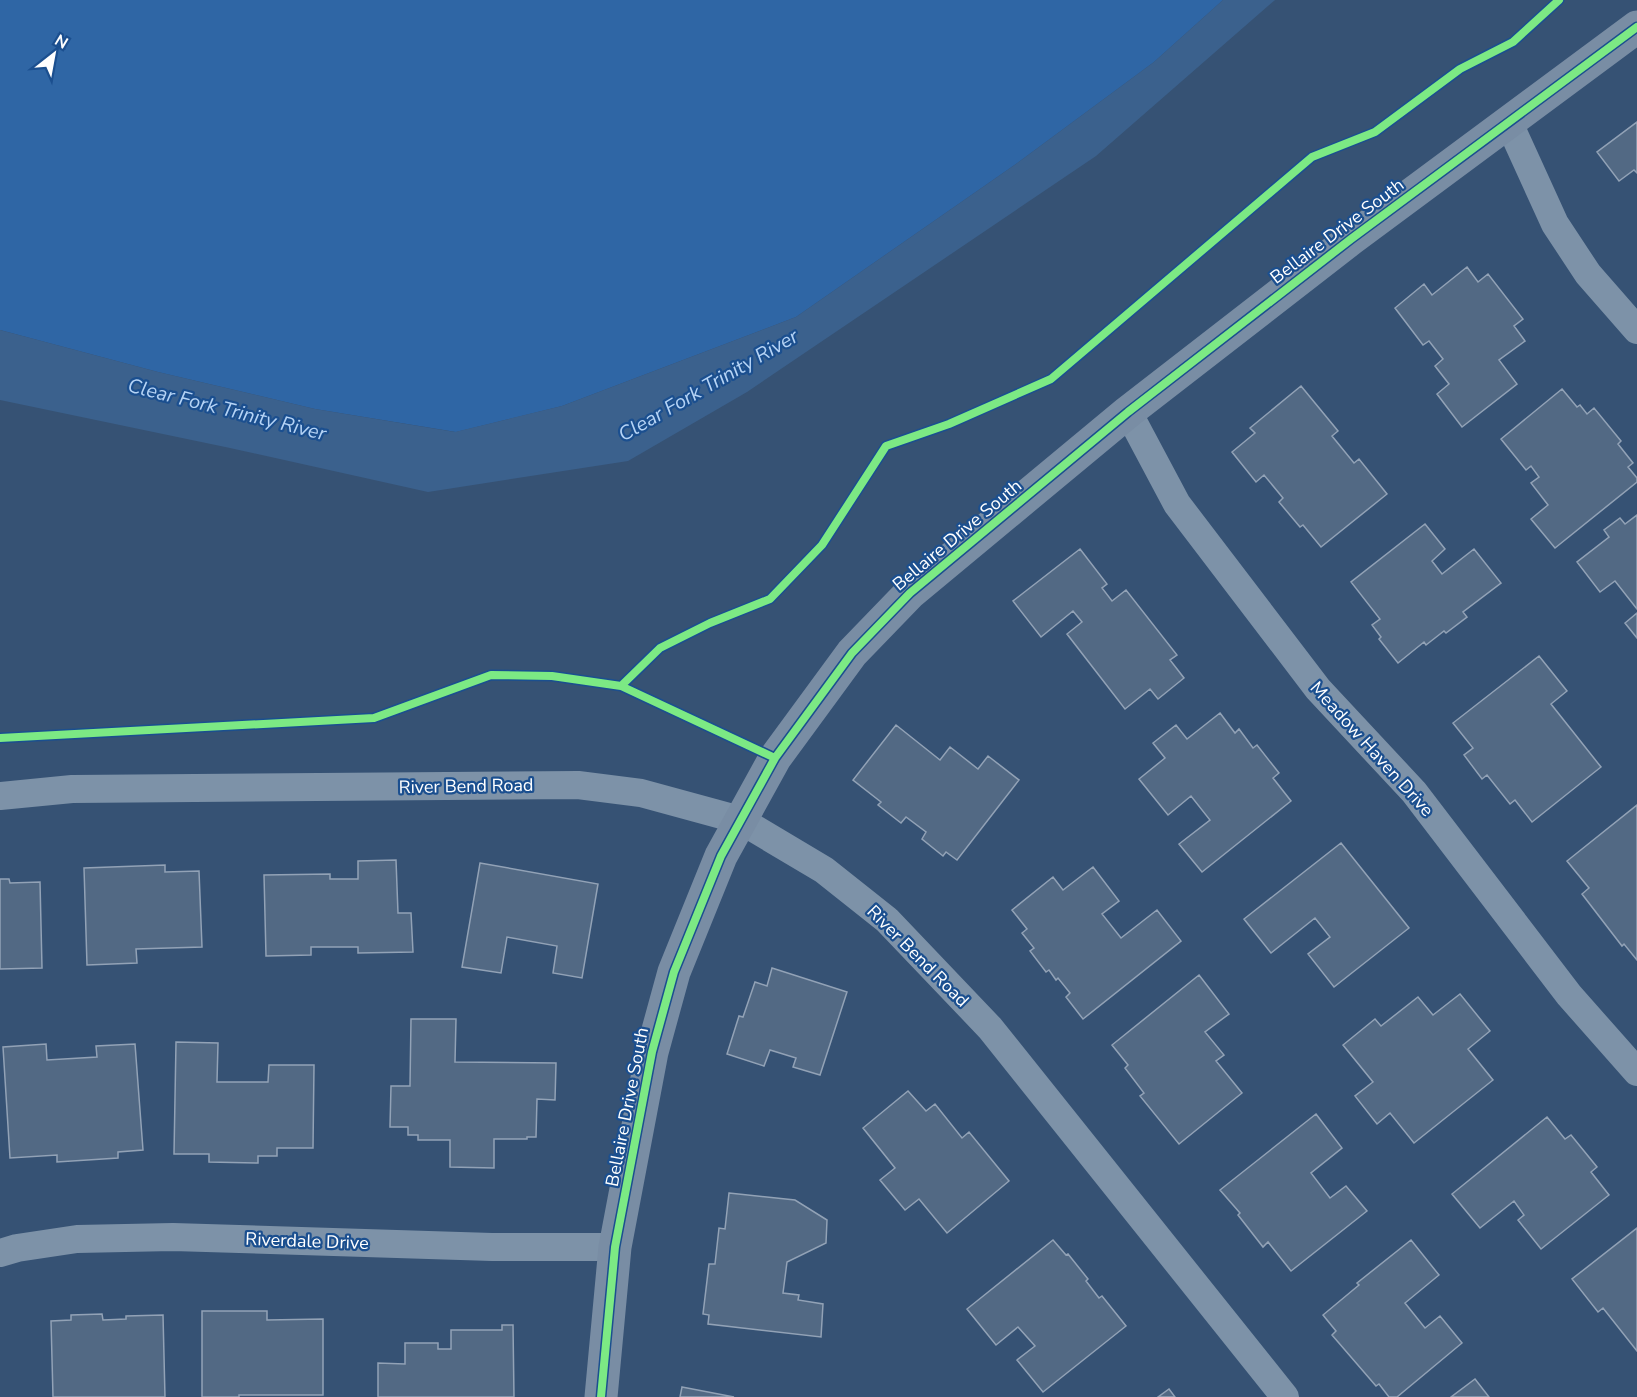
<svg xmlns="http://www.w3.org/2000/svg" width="1637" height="1397" viewBox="0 0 1637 1397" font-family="'Nunito Sans',sans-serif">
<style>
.green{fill:#2f66a5}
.water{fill:#3b618d}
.building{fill:#526984;stroke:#92a2b6;stroke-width:1.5}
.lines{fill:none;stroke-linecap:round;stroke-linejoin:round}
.street{stroke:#7d92a8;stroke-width:28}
.secondary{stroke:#798da4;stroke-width:33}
.cycleway-casing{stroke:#1b4f8f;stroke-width:11}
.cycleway{stroke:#7ce984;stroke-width:8}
.labels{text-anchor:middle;stroke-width:4.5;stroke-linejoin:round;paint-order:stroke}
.street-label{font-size:18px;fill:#fff;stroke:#1b4f8f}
.water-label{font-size:20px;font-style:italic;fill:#b5d3f5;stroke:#1b4f8f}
</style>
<rect width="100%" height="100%" fill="#365274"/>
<path class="green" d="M 0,0 L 1223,0 L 1154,62 L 1016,164 L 796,317 L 562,406 L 456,432 L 315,409 L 158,372 L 0,330 Z"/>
<path class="water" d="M 1223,0 L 1275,0 L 1096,156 L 747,392 L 628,461 L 428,492 L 230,448 L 0,400 L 0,330 L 158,372 L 315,409 L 455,432 L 562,406 L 796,317 L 1016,164 L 1154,62 Z"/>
<path class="building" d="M 1637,122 L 1637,173 L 1634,170 L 1619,181 L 1597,152 Z
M 1467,267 L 1478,282 L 1488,274 L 1523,319 L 1514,326 L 1525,341 L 1499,360 L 1517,384 L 1462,427 L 1437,394 L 1449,384 L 1435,366 L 1443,359 L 1429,341 L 1423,345 L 1395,308 L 1424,284 L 1432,295 Z
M 1301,386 L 1338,431 L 1332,436 L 1354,463 L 1359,459 L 1387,494 L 1321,547 L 1303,525 L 1300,527 L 1279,502 L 1283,498 L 1264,475 L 1256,482 L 1232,452 L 1255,433 L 1250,428 Z
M 1562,389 L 1577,407 L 1580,405 L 1587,414 L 1594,408 L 1621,441 L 1618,444 L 1633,463 L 1628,467 L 1637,478 L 1637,482 L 1555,548 L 1531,519 L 1548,505 L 1531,483 L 1539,477 L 1531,466 L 1526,470 L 1501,439 Z
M 1637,515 L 1637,609 L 1615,581 L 1600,592 L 1577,562 L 1609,537 L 1604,530 L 1620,518 L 1625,524 Z
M 1425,524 L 1445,549 L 1432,561 L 1442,574 L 1474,549 L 1501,583 L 1463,612 L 1467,617 L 1446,633 L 1444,631 L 1426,645 L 1424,642 L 1398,663 L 1379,639 L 1381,637 L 1372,625 L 1380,619 L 1351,582 Z
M 1080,549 L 1107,584 L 1102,588 L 1112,601 L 1126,590 L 1177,655 L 1170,660 L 1184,678 L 1158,699 L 1150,689 L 1125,709 L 1067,634 L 1082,622 L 1073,611 L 1041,637 L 1013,601 Z
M 1637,613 L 1637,638 L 1625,623 Z
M 1539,656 L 1567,691 L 1551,704 L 1601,767 L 1532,822 L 1515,800 L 1510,804 L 1487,775 L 1482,779 L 1464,755 L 1473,748 L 1453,723 Z
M 1220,713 L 1235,733 L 1239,729 L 1253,748 L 1257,745 L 1279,773 L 1273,778 L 1291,801 L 1202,872 L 1179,844 L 1210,820 L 1191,796 L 1168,815 L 1139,779 L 1165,758 L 1153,743 L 1176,725 L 1187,739 Z
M 896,725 L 940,760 L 950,747 L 978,769 L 988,756 L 1019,780 L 957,860 L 946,852 L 943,856 L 922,839 L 926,832 L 906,817 L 901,823 L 878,805 L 881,802 L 853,780 Z
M 1637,805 L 1637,960 L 1624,944 L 1622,946 L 1582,894 L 1589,888 L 1567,861 Z
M 1341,843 L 1409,928 L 1334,987 L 1308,954 L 1330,937 L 1315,918 L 1271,953 L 1244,919 Z
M 396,860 L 398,913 L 411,913 L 413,952 L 358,953 L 358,947 L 311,947 L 311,955 L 266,956 L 264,875 L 330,874 L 330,879 L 358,879 L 358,861 Z
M 480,863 L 598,884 L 582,978 L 553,973 L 557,946 L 507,937 L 501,973 L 462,967 Z
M 165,865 L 165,872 L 199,871 L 202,947 L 136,949 L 137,963 L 87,965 L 84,868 Z
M 1093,867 L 1119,901 L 1102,914 L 1121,938 L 1157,910 L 1181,941 L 1083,1019 L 1066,997 L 1070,993 L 1058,978 L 1056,980 L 1049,970 L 1046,972 L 1030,951 L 1034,948 L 1022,933 L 1027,929 L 1012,910 L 1053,877 L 1063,890 Z
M 0,879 L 9,879 L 10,883 L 40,882 L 42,968 L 0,969 Z
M 772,968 L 847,992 L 820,1075 L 793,1067 L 796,1058 L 770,1050 L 764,1066 L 727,1054 L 739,1016 L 743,1017 L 755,982 L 767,986 Z
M 1199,975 L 1229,1014 L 1205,1032 L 1224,1055 L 1216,1061 L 1242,1093 L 1179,1144 L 1140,1096 L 1144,1093 L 1125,1068 L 1128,1065 L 1112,1045 Z
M 1460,994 L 1490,1031 L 1468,1049 L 1493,1080 L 1414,1143 L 1390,1113 L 1377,1124 L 1355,1096 L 1373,1082 L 1343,1045 L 1375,1019 L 1381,1026 L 1418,997 L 1433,1015 Z
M 411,1019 L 456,1019 L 455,1062 L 556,1063 L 555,1100 L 537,1099 L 536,1137 L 527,1137 L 527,1139 L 494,1139 L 494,1168 L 450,1167 L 450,1140 L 418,1140 L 418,1135 L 408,1135 L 408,1127 L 390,1127 L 391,1086 L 410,1086 Z
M 176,1042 L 218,1043 L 217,1082 L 268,1082 L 269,1065 L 314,1065 L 313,1148 L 277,1148 L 277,1156 L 258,1156 L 258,1163 L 209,1162 L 209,1154 L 174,1154 Z
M 46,1044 L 47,1060 L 97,1057 L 96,1046 L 135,1044 L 143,1150 L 118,1152 L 118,1158 L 57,1162 L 57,1155 L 10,1158 L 3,1047 Z
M 908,1091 L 926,1111 L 935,1104 L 962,1138 L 969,1132 L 1009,1181 L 947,1233 L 919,1199 L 905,1210 L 880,1180 L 895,1168 L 863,1128 Z
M 1316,1114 L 1342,1148 L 1311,1173 L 1330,1198 L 1346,1186 L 1367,1211 L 1291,1271 L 1268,1242 L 1263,1247 L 1238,1215 L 1240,1213 L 1220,1190 Z
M 1547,1117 L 1565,1139 L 1571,1135 L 1597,1167 L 1591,1172 L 1609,1195 L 1541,1249 L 1518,1220 L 1524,1215 L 1514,1201 L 1480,1228 L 1452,1194 Z
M 729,1193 L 795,1200 L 827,1220 L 826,1243 L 787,1262 L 783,1293 L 799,1295 L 798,1300 L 823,1304 L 821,1337 L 708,1324 L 709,1315 L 703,1314 L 709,1264 L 715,1264 L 719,1228 L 725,1229 Z
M 1637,1228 L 1637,1351 L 1603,1308 L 1598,1312 L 1572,1279 Z
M 1053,1240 L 1066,1255 L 1068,1254 L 1088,1279 L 1086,1281 L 1099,1298 L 1102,1296 L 1126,1326 L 1043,1392 L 1017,1360 L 1035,1346 L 1018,1327 L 996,1345 L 967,1309 Z
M 1411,1240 L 1439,1275 L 1405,1303 L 1425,1328 L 1440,1316 L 1462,1343 L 1397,1397 L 1389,1397 L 1379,1384 L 1376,1386 L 1332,1335 L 1336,1331 L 1323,1315 L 1359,1285 L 1357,1283 Z
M 202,1311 L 267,1311 L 267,1320 L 323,1319 L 323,1395 L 239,1395 L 239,1397 L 202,1397 Z
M 102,1314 L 103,1320 L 126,1319 L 126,1316 L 163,1315 L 165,1397 L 53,1397 L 51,1321 L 71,1320 L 71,1315 Z
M 502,1325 L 513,1325 L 514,1397 L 378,1397 L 378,1363 L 405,1364 L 405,1343 L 438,1343 L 438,1349 L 451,1349 L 451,1330 L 502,1330 Z
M 1475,1379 L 1489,1397 L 1451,1397 Z
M 682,1387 L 734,1397 L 680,1397 Z
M 1169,1389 L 1175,1397 L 1158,1397 Z"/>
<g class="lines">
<path class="street" d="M 1509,123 L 1555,224 L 1588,274 L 1637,330
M 1128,412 L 1177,504 L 1318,689 L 1414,792 L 1569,995 L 1637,1072
M 0,796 L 72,789 L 578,785 L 641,793 L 740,820 L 824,870 L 887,920 L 990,1028 L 1285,1397
M 0,1253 L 17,1248 L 77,1239 L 173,1237 L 492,1247 L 615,1247"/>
<path class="secondary" d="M 601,1397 L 615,1247 L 652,1052 L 674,972 L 721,856 L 775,758 L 852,653 L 910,593 L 1128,412 L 1351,239 L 1637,27"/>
<defs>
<path id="cycleway" d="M 621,686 L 660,648 L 710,623 L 770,599 L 822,545 L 886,446 L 949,424 L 1051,379 L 1312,157 L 1375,132 L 1460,69 L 1513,42 L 1559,0
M 0,738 L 374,718 L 491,675 L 552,676 L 621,686 L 775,758
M 601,1397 L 615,1247 L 652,1052 L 674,972 L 721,856 L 775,758 L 852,653 L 910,593 L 1128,412 L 1351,239 L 1637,27"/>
</defs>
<use href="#cycleway" class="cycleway-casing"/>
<use href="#cycleway" class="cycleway"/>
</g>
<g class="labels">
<g class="street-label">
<text transform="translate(1337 231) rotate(-37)" y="6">Bellaire Drive South</text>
<text transform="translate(957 535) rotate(-40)" y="6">Bellaire Drive South</text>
<text transform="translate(1372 749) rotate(48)" y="6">Meadow Haven Drive</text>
<text transform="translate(466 786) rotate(-1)" y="6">River Bend Road</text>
<text transform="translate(918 956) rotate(45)" y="6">River Bend Road</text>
<text transform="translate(627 1107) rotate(-79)" y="6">Bellaire Drive South</text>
<text transform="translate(307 1241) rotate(2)" y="6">Riverdale Drive</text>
</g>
<g class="water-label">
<text transform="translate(708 385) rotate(-30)" y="7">Clear Fork Trinity River</text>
<text transform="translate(227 409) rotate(14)" y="7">Clear Fork Trinity River</text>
</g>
</g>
<g transform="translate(54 54) rotate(31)" stroke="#1b4f8f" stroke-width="4.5" paint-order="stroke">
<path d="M0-4.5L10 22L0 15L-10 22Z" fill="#ffffff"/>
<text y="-9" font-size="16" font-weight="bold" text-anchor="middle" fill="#ffffff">N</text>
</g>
</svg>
